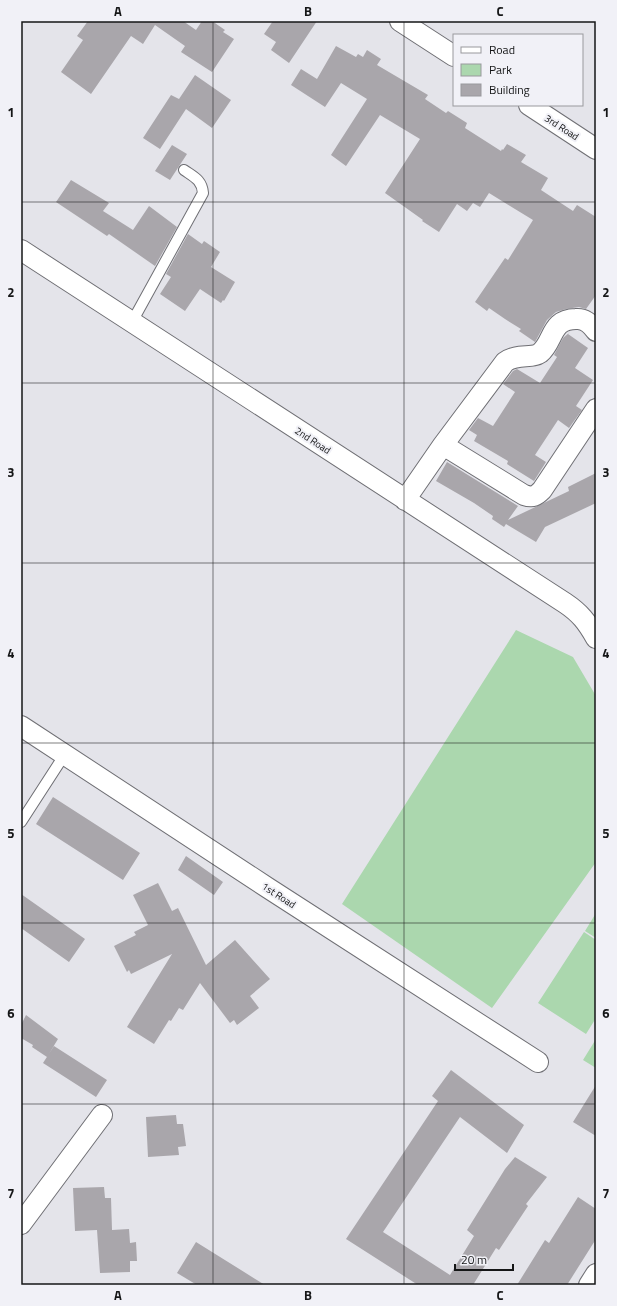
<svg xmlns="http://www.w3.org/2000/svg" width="617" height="1306" viewBox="0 0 617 1306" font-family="'Titillium Web',sans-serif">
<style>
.green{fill:#abd7ae}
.building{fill:#a9a6ab}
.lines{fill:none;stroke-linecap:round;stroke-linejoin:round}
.lane-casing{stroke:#6f6f74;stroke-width:12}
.street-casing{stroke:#6f6f74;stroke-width:22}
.lane{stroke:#fff;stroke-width:10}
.street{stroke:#fff;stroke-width:20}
.grid{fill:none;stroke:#151617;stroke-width:1;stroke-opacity:0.55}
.labels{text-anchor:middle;stroke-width:4;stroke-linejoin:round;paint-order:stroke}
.street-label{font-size:10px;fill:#151617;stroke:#f1f1f7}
.neatline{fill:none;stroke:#151617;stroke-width:1.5}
.grid-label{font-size:13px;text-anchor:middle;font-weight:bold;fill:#151617}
</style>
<rect width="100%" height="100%" fill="#e4e4ea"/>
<path class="green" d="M 516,630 L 573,657 L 596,696 L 596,862 L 492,1008 L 342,904 Z
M 596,913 L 596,938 L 585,931 Z
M 584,932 L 596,940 L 596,1018 L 586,1034 L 538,1003 Z
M 596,1039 L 596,1068 L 583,1060 Z"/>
<path class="building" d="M 88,21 L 183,21 L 196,30 L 202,21 L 212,21 L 225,30 L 223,32 L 234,39 L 212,72 L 181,52 L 185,46 L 155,25 L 143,44 L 131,36 L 91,94 L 61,72 L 83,40 L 77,36 Z
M 273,21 L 317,21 L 289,63 L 271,50 L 276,42 L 264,34 Z
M 336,46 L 356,57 L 358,54 L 363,57 L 367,50 L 381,59 L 377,65 L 428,95 L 425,99 L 446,113 L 448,111 L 467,123 L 465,128 L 501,151 L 502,149 L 503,150 L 507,144 L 526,155 L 521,162 L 548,178 L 541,190 L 573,211 L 577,205 L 596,217 L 596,295 L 586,309 L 579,307 L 566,309 L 556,312 L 547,320 L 535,342 L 519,331 L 521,329 L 505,319 L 489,308 L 487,311 L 475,302 L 505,258 L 508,260 L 533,220 L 489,193 L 480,207 L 473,203 L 467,211 L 457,204 L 439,232 L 422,221 L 423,220 L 385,193 L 420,139 L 380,115 L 346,166 L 331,155 L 367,99 L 341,83 L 325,107 L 291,85 L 301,69 L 317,79 Z
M 195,75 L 231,100 L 212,128 L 186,109 L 160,149 L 143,138 L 171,95 L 179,99 Z
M 172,145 L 187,154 L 170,180 L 155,171 Z
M 71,180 L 109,203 L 103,211 L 133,230 L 149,206 L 177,227 L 155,266 L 109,234 L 107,236 L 56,202 Z
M 188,234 L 202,244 L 204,241 L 220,252 L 211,267 L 235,282 L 224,301 L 223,300 L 221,303 L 200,289 L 185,311 L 160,294 L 171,277 L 166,274 Z
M 570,332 L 568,334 L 588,348 L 575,368 L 593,380 L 576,406 L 582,410 L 569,428 L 558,420 L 535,455 L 546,462 L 534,481 L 507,464 L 508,461 L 474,441 L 477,435 L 469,430 L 478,418 L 493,426 L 515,392 L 503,384 L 513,371 L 517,369 L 540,383 L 557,357 L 554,355 L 563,338 Z
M 447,462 L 518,506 L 508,520 L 569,491 L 568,487 L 596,473 L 596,503 L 545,527 L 536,542 L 506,524 L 504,527 L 492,519 L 493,516 L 474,503 L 436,481 Z
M 53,797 L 140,853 L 123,880 L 36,824 Z
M 186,856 L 223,882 L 214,895 L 178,870 Z
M 158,883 L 172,911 L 178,908 L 206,965 L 235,940 L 270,979 L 250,996 L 259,1008 L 237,1025 L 234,1020 L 230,1023 L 200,983 L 183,1010 L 179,1008 L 171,1021 L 169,1020 L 154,1044 L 127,1027 L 172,954 L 131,974 L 129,970 L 127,972 L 114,946 L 136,935 L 134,932 L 148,925 L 133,895 Z
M 21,894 L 85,939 L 69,962 L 21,928 Z
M 26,1015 L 58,1039 L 47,1057 L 32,1047 L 33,1045 L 21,1038 L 21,1025 Z
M 54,1046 L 107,1080 L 96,1097 L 43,1063 Z
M 451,1070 L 524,1125 L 507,1153 L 460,1117 L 383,1232 L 450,1275 L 474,1236 L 467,1230 L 505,1169 L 515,1157 L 547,1177 L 526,1204 L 528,1206 L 499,1250 L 496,1248 L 473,1285 L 418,1285 L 346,1239 L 438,1101 L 432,1096 Z
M 596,1085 L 596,1136 L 573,1122 Z
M 176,1115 L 177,1124 L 183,1124 L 186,1146 L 178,1147 L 179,1155 L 148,1157 L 146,1117 Z
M 104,1187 L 105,1198 L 111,1198 L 112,1230 L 129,1229 L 130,1243 L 136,1242 L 137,1261 L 130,1261 L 130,1272 L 100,1273 L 97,1230 L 75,1231 L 73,1188 Z
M 578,1197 L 596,1209 L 596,1239 L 567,1285 L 517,1285 L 545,1240 L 549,1243 Z
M 196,1242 L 265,1285 L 197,1285 L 177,1273 Z"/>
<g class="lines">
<defs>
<path id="lane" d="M 132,322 L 203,193 C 202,180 194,177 184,170
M 21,822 L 65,754"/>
<path id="street" d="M 400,21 L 454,56
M 529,105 L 596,149
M 21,250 L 565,603 C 580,613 587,622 596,638
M 443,445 L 524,495 C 533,498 536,496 542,490 L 596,409
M 405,500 L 443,445 L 505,362 C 517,353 532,359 540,353 C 554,342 550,319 576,319 C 585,318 591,324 596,331
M 21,726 L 268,888 L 538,1062
M 21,1224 L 102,1115
M 589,1285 L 596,1274"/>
</defs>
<use href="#lane" class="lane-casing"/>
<use href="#street" class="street-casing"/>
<use href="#lane" class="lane"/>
<use href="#street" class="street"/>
</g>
<path class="grid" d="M 213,21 L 213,1285M 404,21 L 404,1285M 21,202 L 596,202M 21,383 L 596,383M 21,563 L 596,563M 21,743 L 596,743M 21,923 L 596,923M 21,1104 L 596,1104"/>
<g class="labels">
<g class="street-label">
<text transform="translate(562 127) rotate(33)" y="4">3rd Road</text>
<text transform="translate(313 440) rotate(33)" y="4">2nd Road</text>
<text transform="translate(279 895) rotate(33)" y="4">1st Road</text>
</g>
</g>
<rect width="617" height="1306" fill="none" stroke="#f1f1f7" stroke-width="44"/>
<rect x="453" y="34" width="130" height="72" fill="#f1f1f7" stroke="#99999d"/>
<rect x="461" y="47" width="20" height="6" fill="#ffffff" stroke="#99999d"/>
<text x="489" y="54" font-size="12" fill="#151617">Road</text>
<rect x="461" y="64" width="20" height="12" fill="#abd7ae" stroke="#99999d"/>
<text x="489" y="74" font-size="12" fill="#151617">Park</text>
<rect x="461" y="84" width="20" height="12" fill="#a9a6ab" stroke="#99999d"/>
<text x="489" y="94" font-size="12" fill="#151617">Building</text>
<path d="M455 1264v6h58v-6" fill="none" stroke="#151617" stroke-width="2"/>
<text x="461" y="1264" font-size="12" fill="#151617" stroke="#f1f1f7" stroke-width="3" paint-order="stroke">20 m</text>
<rect x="22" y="22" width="573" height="1262" class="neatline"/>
<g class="grid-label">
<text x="118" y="16">A</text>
<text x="308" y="16">B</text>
<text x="500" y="16">C</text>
<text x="11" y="117">1</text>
<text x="606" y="117">1</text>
<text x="11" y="297">2</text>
<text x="606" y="297">2</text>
<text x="11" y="477">3</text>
<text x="606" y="477">3</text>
<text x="11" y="658">4</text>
<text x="606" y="658">4</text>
<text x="11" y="838">5</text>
<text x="606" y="838">5</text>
<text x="11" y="1018">6</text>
<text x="606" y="1018">6</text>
<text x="11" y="1198">7</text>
<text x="606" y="1198">7</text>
<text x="118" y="1300">A</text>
<text x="308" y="1300">B</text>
<text x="500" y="1300">C</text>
</g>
</svg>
